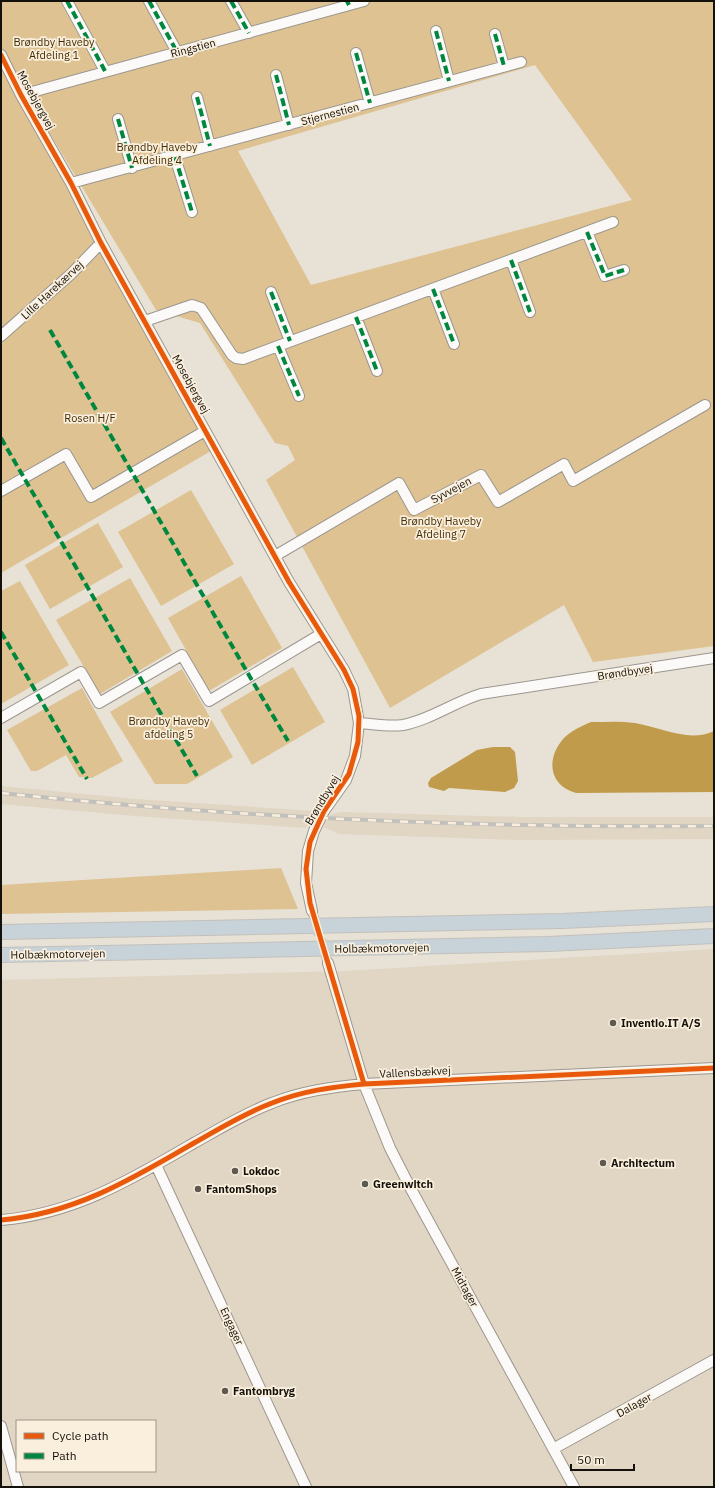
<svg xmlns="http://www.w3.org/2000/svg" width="715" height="1488" viewBox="0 0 715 1488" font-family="'IBM Plex Sans',sans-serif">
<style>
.built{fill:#e1d6c4;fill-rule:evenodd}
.green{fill:#dec292;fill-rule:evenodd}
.water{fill:#c09b4b}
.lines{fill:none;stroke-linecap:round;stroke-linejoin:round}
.minor-tunnel{stroke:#c7c2b7;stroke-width:10;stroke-dasharray:10 5;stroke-linecap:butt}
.minor-casing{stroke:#9b968e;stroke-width:12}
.highway-casing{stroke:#c3c0bb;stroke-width:16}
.minor{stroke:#fbfaf9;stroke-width:10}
.highway{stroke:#c8d3d9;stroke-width:14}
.rail-casing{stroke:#c2c0bd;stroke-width:4}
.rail{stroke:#faefdd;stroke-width:2.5;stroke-dasharray:8;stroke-linecap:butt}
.quiet{stroke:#00873e;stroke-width:4;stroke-dasharray:8 4;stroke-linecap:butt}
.cycleway-casing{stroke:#faefdd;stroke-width:8}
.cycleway{stroke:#e8590c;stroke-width:5}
.poi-dot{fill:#5e5951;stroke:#faefdd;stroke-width:1.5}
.labels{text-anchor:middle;stroke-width:3.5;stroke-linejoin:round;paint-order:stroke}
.park-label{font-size:11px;fill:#412c02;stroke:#faefdd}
.street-label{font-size:11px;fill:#14100a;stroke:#faefdd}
.poi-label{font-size:11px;font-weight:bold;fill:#14100a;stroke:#faefdd;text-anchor:start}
</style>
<rect width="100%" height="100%" fill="#e7e1d6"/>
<path class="built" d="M 1,786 L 136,799 L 315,811 L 306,828 L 135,816 L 1,804 Z
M 340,812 L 523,817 L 714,817 L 714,839 L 518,840 L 339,834 L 324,827 L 330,815 Z
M 714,949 L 714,1487 L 1,1487 L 1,980 L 344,971 ZM 17,1421 L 155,1421 L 155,1471 L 17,1471 Z"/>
<path class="green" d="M 1,1 L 714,1 L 714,646 L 593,662 L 564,605 L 390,708 L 266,480 L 295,460 L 288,446 L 275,443 L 200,323 L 156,310 L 1,52 ZM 535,65 L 632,200 L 311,285 L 238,151 Z
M 1,62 C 33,130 71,194 109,258 L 104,259 L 211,451 L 1,573 L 1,342 L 91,260 L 89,260 L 1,339 Z
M 191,490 L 234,564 L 161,606 L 118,532 Z
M 98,523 L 123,567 L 50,609 L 25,565 Z
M 241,576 L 282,648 L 209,691 L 168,618 Z
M 130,578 L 172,651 L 100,694 L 56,620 Z
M 20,581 L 69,665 L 1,704 L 1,591 Z
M 293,667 L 325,722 L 252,765 L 220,710 Z
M 182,669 L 233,757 L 187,784 L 155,784 L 110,712 Z
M 82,688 L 123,761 L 92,778 L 79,777 L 66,755 L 37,771 L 31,771 L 7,730 Z
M 281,868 L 298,909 L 1,914 L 1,885 Z"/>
<path class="water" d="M 591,722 C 606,722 621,721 635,723 C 660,727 689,743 714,731 L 714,792 L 576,793 C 548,785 546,758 564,738 C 572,730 582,726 591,722 Z
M 493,747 L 510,747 L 515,752 L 518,781 L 514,788 L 505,792 L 449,788 L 444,791 L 429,787 L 428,783 L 431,778 L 477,750 Z"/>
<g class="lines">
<path class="minor-tunnel" d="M 312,911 L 328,963"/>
<defs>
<path id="minor" d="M 67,1 L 105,71
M 149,1 L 177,52
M 231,1 L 249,33
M 436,31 L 449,81
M 495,34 L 504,66
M 356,53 L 370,103
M 1,55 L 21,95 L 71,183 L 101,243 L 289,582 L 344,670 L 353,689 L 359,723 L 355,756 L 346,780 L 324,811 L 314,831 L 308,851 L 306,883 L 312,911
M 276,75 L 289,125
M 21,95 L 364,1
M 197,97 L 210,146
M 118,119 L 132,168
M 175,157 L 192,212
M 71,183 L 521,62
M 587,232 L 605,276 L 624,270
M 511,260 L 530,312
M 433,289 L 454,344
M 271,292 L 290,341
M 356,317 L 377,371
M 145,321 L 192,305 L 201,308 L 232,355 L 236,358 L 243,359 L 613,222
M 1,336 L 71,274 L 101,243
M 278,346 L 299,396
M 1,491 L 66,454 L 91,497 L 205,431
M 275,556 L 399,483 L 414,510 L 481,475 L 498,502 L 564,464 L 573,481 L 705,405
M 1,718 L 81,672 L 99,703 L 182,655 L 209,701 L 321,634
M 359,723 C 374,724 388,727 403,725 C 430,720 454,702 481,694 L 714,658
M 328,963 L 364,1084 L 390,1148 L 411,1189 L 574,1487
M 156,1165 L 306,1487
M 1,1220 C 74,1214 132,1179 194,1143 C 219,1129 245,1113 272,1103 C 302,1091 332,1087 364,1084 L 714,1068
M 1,1426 L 18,1487
M 553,1449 L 714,1360"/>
<path id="highway" d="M 1,932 L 562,921 L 714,914
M 1,955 L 549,944 L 714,936"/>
</defs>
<use href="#minor" class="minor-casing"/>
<use href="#highway" class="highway-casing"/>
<use href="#minor" class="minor"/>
<use href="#highway" class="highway"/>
<defs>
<path id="rail" d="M 1,793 C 238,818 476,828 714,826"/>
</defs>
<use href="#rail" class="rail-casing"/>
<use href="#rail" class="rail"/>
<path class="quiet" d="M 67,1 L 105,71
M 149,1 L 177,52
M 231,1 L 249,33
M 347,1 L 349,5
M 436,31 L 449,81
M 495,34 L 504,66
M 356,53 L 370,103
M 276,75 L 289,125
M 197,97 L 210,146
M 118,119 L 132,168
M 175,157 L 192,212
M 587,232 L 605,276 L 624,270
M 511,260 L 530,312
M 433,289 L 454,344
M 271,292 L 290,341
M 356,317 L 377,371
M 50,330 L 250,677 L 288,741
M 278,346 L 299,396
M 1,438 L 197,776
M 1,632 L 87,779"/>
<defs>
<path id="cycleway" d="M 1,55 L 21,95 L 71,183 L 101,243 L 289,582 L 344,670 L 353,689 L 359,716 L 358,742 L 349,774 L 324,811 L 310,842 L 306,869 L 310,903 L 364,1084
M 1,1220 C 74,1214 132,1179 194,1143 C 219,1129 245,1113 272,1103 C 302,1091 332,1087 364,1084 L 714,1068"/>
</defs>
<use href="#cycleway" class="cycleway-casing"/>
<use href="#cycleway" class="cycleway"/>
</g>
<g class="poi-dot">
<circle cx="613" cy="1023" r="4"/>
<circle cx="603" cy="1163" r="4"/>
<circle cx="235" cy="1171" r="4"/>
<circle cx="365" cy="1184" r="4"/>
<circle cx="198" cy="1189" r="4"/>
<circle cx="225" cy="1391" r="4"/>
</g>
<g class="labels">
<g class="park-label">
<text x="54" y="46">Brøndby Haveby<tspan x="54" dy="13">Afdeling 1</tspan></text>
<text x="157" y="151">Brøndby Haveby<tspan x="157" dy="13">Afdeling 4</tspan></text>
<text x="90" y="422">Rosen H/F</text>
<text x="441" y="525">Brøndby Haveby<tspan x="441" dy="13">Afdeling 7</tspan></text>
<text x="169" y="725">Brøndby Haveby<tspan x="169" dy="13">afdeling 5</tspan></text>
</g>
<g class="street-label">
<text transform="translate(193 48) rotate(-15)" y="4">Ringstien</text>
<text transform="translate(36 100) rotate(61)" y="4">Mosebjergvej</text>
<text transform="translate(330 114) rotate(-15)" y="4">Stjernestien</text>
<text transform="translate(52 290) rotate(-43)" y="4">Lille Harekærvej</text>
<text transform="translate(191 384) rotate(61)" y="4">Mosebjergvej</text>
<text transform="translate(451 490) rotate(-28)" y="4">Syvvejen</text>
<text transform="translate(625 672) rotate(-9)" y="4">Brøndbyvej</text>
<text transform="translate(322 800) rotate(-59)" y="4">Brøndbyvej</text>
<text transform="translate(382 948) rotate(-1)" y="4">Holbækmotorvejen</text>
<text transform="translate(58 954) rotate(-1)" y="4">Holbækmotorvejen</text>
<text transform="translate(415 1072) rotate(-3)" y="4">Vallensbækvej</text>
<text transform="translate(465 1287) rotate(61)" y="4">Midtager</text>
<text transform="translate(232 1326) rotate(65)" y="4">Engager</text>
<text transform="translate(634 1405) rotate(-29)" y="4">Dalager</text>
</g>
<g class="poi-label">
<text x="621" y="1027">Inventio.IT A/S</text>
<text x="611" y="1167">Architectum</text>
<text x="243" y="1175">Lokdoc</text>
<text x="373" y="1188">Greenwitch</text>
<text x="206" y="1193">FantomShops</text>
<text x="233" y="1395">Fantombryg</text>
</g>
</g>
<rect width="715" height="1488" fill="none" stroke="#14100a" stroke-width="4"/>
<rect x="16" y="1420" width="140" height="52" fill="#faefdd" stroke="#9e9689"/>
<rect x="24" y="1433" width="20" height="6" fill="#e8590c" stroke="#9e9689"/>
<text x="52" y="1440" font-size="12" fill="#14100a">Cycle path</text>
<rect x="24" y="1453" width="20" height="6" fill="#00873e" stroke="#9e9689"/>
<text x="52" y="1460" font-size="12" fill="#14100a">Path</text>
<path d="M571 1464v6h63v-6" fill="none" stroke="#14100a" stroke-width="2"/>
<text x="577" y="1464" font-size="12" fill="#14100a" stroke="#faefdd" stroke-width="3" paint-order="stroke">50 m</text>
</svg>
